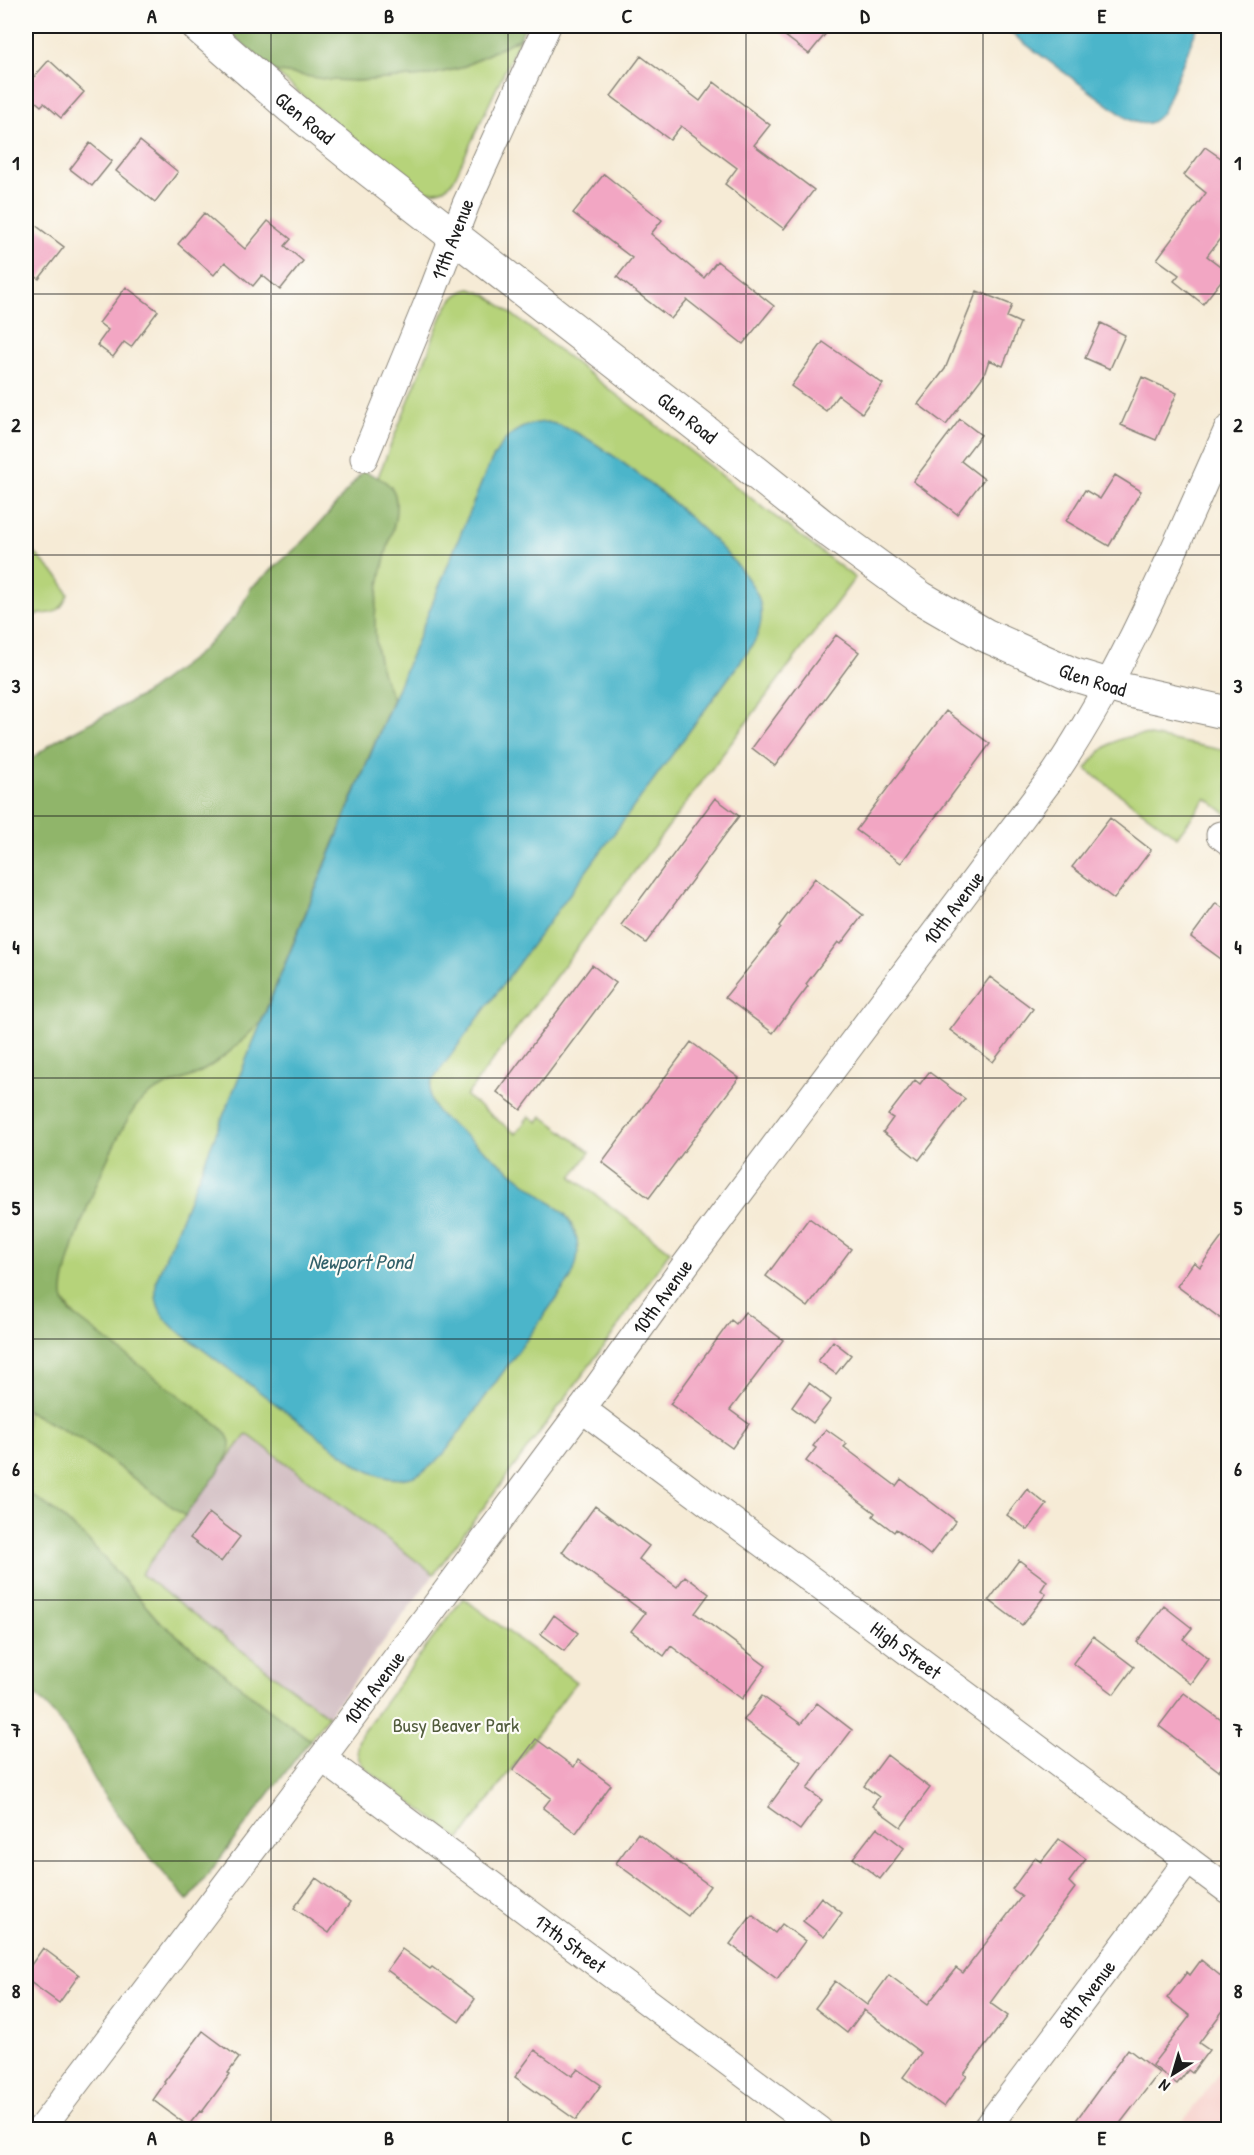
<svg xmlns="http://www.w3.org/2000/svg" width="1254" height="2155" viewBox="0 0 1254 2155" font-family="'Patrick Hand',sans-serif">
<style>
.built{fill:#f7d0cb}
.industrial{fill:#d2bec2}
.green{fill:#b6d37a;stroke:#69784b;stroke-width:1.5}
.forest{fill:#90b56a;stroke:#566843;stroke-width:1.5}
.water{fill:#4cb5ca;stroke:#346873;stroke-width:1.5}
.building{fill:#f2a6c3}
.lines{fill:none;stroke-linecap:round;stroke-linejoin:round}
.street-casing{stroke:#898479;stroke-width:29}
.secondary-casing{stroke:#898479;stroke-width:35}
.street{stroke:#fff;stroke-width:27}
.secondary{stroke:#fff;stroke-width:33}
.grid{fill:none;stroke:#1c1c1c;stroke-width:1.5;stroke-opacity:0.55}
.labels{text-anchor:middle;stroke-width:4.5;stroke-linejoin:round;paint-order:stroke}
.street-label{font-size:20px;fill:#1c1c1c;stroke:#fdfcf7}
.park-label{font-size:20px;fill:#525c3d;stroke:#fdfcf7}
.water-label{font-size:21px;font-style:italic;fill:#32616a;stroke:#fdfcf7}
.neatline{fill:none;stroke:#1c1c1c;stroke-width:2}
.grid-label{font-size:20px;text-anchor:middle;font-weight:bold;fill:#1c1c1c}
</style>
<rect width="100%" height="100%" fill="#fdfcf7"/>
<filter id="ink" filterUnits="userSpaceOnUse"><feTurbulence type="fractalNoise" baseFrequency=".0167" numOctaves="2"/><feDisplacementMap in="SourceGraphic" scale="12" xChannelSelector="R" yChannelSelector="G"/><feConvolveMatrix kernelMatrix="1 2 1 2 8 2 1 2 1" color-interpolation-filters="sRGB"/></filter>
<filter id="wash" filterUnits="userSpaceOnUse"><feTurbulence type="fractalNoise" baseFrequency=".008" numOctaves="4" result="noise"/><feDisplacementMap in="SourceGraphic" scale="24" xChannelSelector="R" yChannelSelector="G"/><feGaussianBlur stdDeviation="1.35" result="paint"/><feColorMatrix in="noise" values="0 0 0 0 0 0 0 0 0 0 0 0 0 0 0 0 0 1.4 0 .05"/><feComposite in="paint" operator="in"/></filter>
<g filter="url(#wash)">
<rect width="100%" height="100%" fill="#f6ebd6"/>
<path class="built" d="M 1228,2061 L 1228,2129 L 1177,2129 Z"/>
<path class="industrial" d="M 52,1288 L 434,1574 L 310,1740 L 26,1524 L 26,1357 Z"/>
<path class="green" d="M 520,38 L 454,179 C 446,191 435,194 421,190 L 331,120 L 272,69 L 356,81 L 425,76 L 461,68 Z
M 471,289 L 487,295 L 855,578 L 466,1096 L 516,1134 L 529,1116 L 538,1122 L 542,1116 L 590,1152 L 572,1177 L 670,1251 L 610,1338 L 434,1574 L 247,1434 L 222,1466 L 231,1447 L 222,1429 L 77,1318 C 66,1308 64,1297 52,1287 L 427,355 C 436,333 444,293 471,289 Z
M 26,544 L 60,579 L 68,594 C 60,618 47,613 26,615 Z
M 1145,735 L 1228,751 L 1228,815 L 1206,798 L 1177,837 L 1086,769 C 1101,747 1117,735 1145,735 Z
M 26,1410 L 80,1439 L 185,1516 L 141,1574 L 328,1716 L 310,1740 L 248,1693 L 158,1620 L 88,1540 L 57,1513 L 26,1491 Z
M 463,1598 L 576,1682 L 460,1839 L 366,1769 C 354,1757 355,1743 364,1730 Z"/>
<path class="forest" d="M 222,26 L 525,26 L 520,38 L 461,68 L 425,76 L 356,81 L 330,80 L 274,71 Z
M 363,471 C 375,476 391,481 395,495 C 399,513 392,533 387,550 C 373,602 367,647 393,698 L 261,1022 C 241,1042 222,1061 197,1074 C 178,1083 155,1087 140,1102 C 117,1125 60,1265 63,1297 C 64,1303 67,1308 71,1313 L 209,1418 C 217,1424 227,1431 230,1442 C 235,1457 195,1502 185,1516 L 80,1439 L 26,1410 L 26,763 L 57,740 L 143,695 L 198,654 L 237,615 L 251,588 L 304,541 L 328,514 Z
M 26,1491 L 57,1513 L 88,1540 L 158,1620 L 248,1693 L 310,1740 L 188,1901 C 160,1869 132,1838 108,1801 C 92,1779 82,1752 66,1730 C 55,1714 40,1699 26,1686 Z"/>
<path class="water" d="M 1001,26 L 1198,26 L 1164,109 C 1155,125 1144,127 1128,119 Z
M 547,422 C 556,424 565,427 573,431 C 618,452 737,550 757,594 C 765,612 761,630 752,646 L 432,1081 C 427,1097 431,1106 442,1117 L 565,1214 C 580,1234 582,1255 571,1278 L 447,1450 C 420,1482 397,1487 360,1467 L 174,1328 C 158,1313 153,1299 157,1278 L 485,474 C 499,444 511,424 547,422 Z"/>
<g id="blocks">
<path class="building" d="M 772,26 L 832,26 L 809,54 Z
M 641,56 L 700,101 L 714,82 L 770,125 L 754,145 L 814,190 L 784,229 L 725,184 L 737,168 L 681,126 L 670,140 L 611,96 Z
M 49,60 L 84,92 L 61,118 L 44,103 L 41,106 L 26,93 L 26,86 Z
M 140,141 L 178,172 L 155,202 L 116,171 Z
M 90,143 L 112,161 L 92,186 L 70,169 Z
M 1205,147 L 1228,163 L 1228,228 L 1207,256 L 1228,272 L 1203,304 L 1174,281 L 1179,275 L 1157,259 L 1206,193 L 1184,175 Z
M 604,174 L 662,220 L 651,234 L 704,278 L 717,261 L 774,306 L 743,344 L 687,300 L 671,319 L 617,277 L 632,258 L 573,213 Z
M 204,213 L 245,249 L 268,221 L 291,239 L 285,246 L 303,261 L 280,290 L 262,275 L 253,286 L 225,262 L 214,275 L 178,244 Z
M 26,218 L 64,247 L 39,279 L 26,269 Z
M 126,287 L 158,311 L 131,347 L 124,342 L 113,357 L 97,345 L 108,330 L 99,323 Z
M 977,291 L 1012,305 L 1007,317 L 1020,323 L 1003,366 L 989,360 L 984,375 L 946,425 L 918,404 L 945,369 Z
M 1101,323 L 1125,335 L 1110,369 L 1085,358 Z
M 823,342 L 883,384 L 862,413 L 838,395 L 826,411 L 791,386 Z
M 1142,377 L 1177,393 L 1156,440 L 1121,425 Z
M 960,419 L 981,435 L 961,461 L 984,479 L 957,514 L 913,481 Z
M 1115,475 L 1141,491 L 1109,546 L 1066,521 L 1085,490 L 1100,499 Z
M 836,635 L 859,652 L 775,766 L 752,748 Z
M 946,711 L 990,744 L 901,863 L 856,830 Z
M 715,798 L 739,816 L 646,943 L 621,925 Z
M 1110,818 L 1151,850 L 1114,899 L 1072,867 Z
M 815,878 L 863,915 L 841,944 L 838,942 L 806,984 L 808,986 L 773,1033 L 725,997 L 781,928 L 779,926 Z
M 1216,903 L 1228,912 L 1228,964 L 1191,937 Z
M 592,965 L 616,983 L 521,1110 L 497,1092 Z
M 990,977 L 1033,1009 L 993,1062 L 950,1030 Z
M 691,1042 L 739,1078 L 649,1198 L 602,1162 Z
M 929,1072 L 965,1099 L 919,1160 L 883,1132 L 893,1118 L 888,1115 L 915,1080 L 920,1084 Z
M 809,1218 L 851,1249 L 808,1307 L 766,1276 Z
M 1228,1229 L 1228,1324 L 1177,1286 L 1194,1262 L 1200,1267 Z
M 745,1312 L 783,1340 L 730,1410 L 749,1424 L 732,1448 L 670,1404 L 731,1320 L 736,1324 Z
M 833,1341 L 851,1355 L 836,1374 L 818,1361 Z
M 809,1383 L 831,1400 L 813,1423 L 792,1407 Z
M 826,1429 L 847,1444 L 844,1447 L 896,1486 L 901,1479 L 956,1521 L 930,1555 L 896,1529 L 894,1532 L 873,1516 L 875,1513 L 806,1461 L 816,1448 L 813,1446 Z
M 1027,1489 L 1047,1505 L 1028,1530 L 1007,1515 Z
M 595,1506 L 649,1546 L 639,1559 L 677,1587 L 685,1576 L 709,1594 L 695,1613 L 766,1666 L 742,1699 L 671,1646 L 664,1656 L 631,1631 L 645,1613 L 562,1552 Z
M 209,1513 L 240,1537 L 221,1562 L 190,1538 Z
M 1019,1560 L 1047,1581 L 1041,1590 L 1046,1594 L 1022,1625 L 989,1600 Z
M 1164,1606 L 1192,1628 L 1183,1639 L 1209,1659 L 1191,1684 L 1137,1642 Z
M 554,1615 L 578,1633 L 564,1651 L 541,1634 Z
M 1093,1636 L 1134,1667 L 1114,1694 L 1073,1663 Z
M 1184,1693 L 1228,1725 L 1228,1758 L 1219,1771 L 1159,1726 Z
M 762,1696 L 801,1724 L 817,1703 L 852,1730 L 807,1789 L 822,1800 L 800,1830 L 768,1807 L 801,1762 L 744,1720 Z
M 536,1739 L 574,1767 L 578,1760 L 611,1785 L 576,1833 L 543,1808 L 551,1798 L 513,1770 Z
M 887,1755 L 930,1788 L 901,1827 L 872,1806 L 879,1797 L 864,1786 Z
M 877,1827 L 904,1848 L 880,1879 L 853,1858 Z
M 638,1833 L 710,1886 L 688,1916 L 616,1863 Z
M 1059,1839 L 1086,1859 L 1069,1882 L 1075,1888 L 990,2003 L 1008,2016 L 964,2074 L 967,2076 L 944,2107 L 903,2077 L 921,2053 L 864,2010 L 847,2033 L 815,2008 L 835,1981 L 867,2005 L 889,1975 L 928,2004 L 956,1968 L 963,1973 L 1022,1896 L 1012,1889 L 1035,1858 L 1041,1862 Z
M 316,1878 L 350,1903 L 329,1933 L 294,1908 Z
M 821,1897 L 842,1913 L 824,1937 L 803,1921 Z
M 752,1915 L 775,1933 L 782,1924 L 805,1941 L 777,1979 L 730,1944 Z
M 43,1948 L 79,1975 L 59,2003 L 26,1979 L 26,1972 Z
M 402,1949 L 430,1969 L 432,1967 L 475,1999 L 459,2022 L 387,1970 Z
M 1201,1960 L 1228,1982 L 1228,2004 L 1199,2043 L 1209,2050 L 1192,2073 L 1188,2070 L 1177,2084 L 1152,2065 L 1190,2016 L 1167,1998 L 1187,1972 L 1190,1975 Z
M 203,2031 L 239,2058 L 228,2073 L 230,2074 L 202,2112 L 200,2111 L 188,2126 L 153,2100 L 165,2083 L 164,2082 Z
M 1128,2049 L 1159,2073 L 1115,2130 L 1069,2130 Z
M 535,2050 L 572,2076 L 578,2069 L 601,2085 L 576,2120 L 515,2077 Z"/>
</g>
</g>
<g filter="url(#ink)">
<use href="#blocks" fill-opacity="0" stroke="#898479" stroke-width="1.5"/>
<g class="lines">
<defs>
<g id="street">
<path id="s1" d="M 364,458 L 433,290 L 466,204 L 547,26"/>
<path d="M 1220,835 L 1228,841"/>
<path id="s2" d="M 582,1409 L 1228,1890"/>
<path id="s3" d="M 322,1758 L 819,2130"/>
<path id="s4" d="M 40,2130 L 322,1758 L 582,1409 L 686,1264 L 1055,773 C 1127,666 1175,546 1228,429"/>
<path id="s5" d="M 985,2130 L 1188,1860"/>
</g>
<g id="secondary">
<path id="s6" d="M 198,26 L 292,108 L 360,163 L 703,430 L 820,524 L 921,598 L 985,635 L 1072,674 L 1125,690 L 1228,713"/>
</g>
</defs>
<use href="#street" class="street-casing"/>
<use href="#secondary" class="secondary-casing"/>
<use href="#street" class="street"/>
<use href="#secondary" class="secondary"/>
</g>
</g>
<path class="grid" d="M 271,26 L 271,2130M 508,26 L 508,2130M 746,26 L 746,2130M 983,26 L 983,2130M 26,294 L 1228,294M 26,555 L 1228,555M 26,816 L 1228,816M 26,1078 L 1228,1078M 26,1339 L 1228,1339M 26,1600 L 1228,1600M 26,1861 L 1228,1861"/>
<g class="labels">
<g class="street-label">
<text dy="7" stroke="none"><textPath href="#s6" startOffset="141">Glen Road</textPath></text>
<text dy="7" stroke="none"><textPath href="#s1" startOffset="236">11th Avenue</textPath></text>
<text dy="7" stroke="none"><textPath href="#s6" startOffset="627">Glen Road</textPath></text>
<text dy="7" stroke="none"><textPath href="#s6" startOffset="1113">Glen Road</textPath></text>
<text dy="7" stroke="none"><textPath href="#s4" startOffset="1526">10th Avenue</textPath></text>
<text dy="7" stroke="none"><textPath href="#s4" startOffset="1040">10th Avenue</textPath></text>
<text dy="7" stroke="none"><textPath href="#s2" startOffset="404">High Street</textPath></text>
<text dy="7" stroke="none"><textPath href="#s4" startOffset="554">10th Avenue</textPath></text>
<text dy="7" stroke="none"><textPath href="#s3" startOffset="310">17th Street</textPath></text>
<text dy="7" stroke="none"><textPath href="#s5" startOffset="170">8th Avenue</textPath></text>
</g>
<g class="park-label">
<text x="456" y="1732">Busy Beaver Park</text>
</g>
<g class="water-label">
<text x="360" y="1269">Newport Pond</text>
</g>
</g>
<rect width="1254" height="2155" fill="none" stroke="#fdfcf7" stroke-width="66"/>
<g transform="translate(1173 2074) rotate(217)" stroke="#fdfcf7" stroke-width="4.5" paint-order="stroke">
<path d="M0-4.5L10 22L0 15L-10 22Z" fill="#1c1c1c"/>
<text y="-9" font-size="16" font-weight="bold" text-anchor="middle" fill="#1c1c1c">N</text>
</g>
<rect x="33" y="33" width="1188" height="2089" class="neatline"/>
<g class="grid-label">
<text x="152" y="23">A</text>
<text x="389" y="23">B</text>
<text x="627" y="23">C</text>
<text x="865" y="23">D</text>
<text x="1102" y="23">E</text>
<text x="16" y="170">1</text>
<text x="1238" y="170">1</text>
<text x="16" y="432">2</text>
<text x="1238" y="432">2</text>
<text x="16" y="693">3</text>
<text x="1238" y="693">3</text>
<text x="16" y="954">4</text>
<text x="1238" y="954">4</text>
<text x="16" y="1215">5</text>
<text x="1238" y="1215">5</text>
<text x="16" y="1476">6</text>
<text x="1238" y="1476">6</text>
<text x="16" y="1737">7</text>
<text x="1238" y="1737">7</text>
<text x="16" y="1998">8</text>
<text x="1238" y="1998">8</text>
<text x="152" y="2145">A</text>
<text x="389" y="2145">B</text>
<text x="627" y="2145">C</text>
<text x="865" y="2145">D</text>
<text x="1102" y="2145">E</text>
</g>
</svg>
